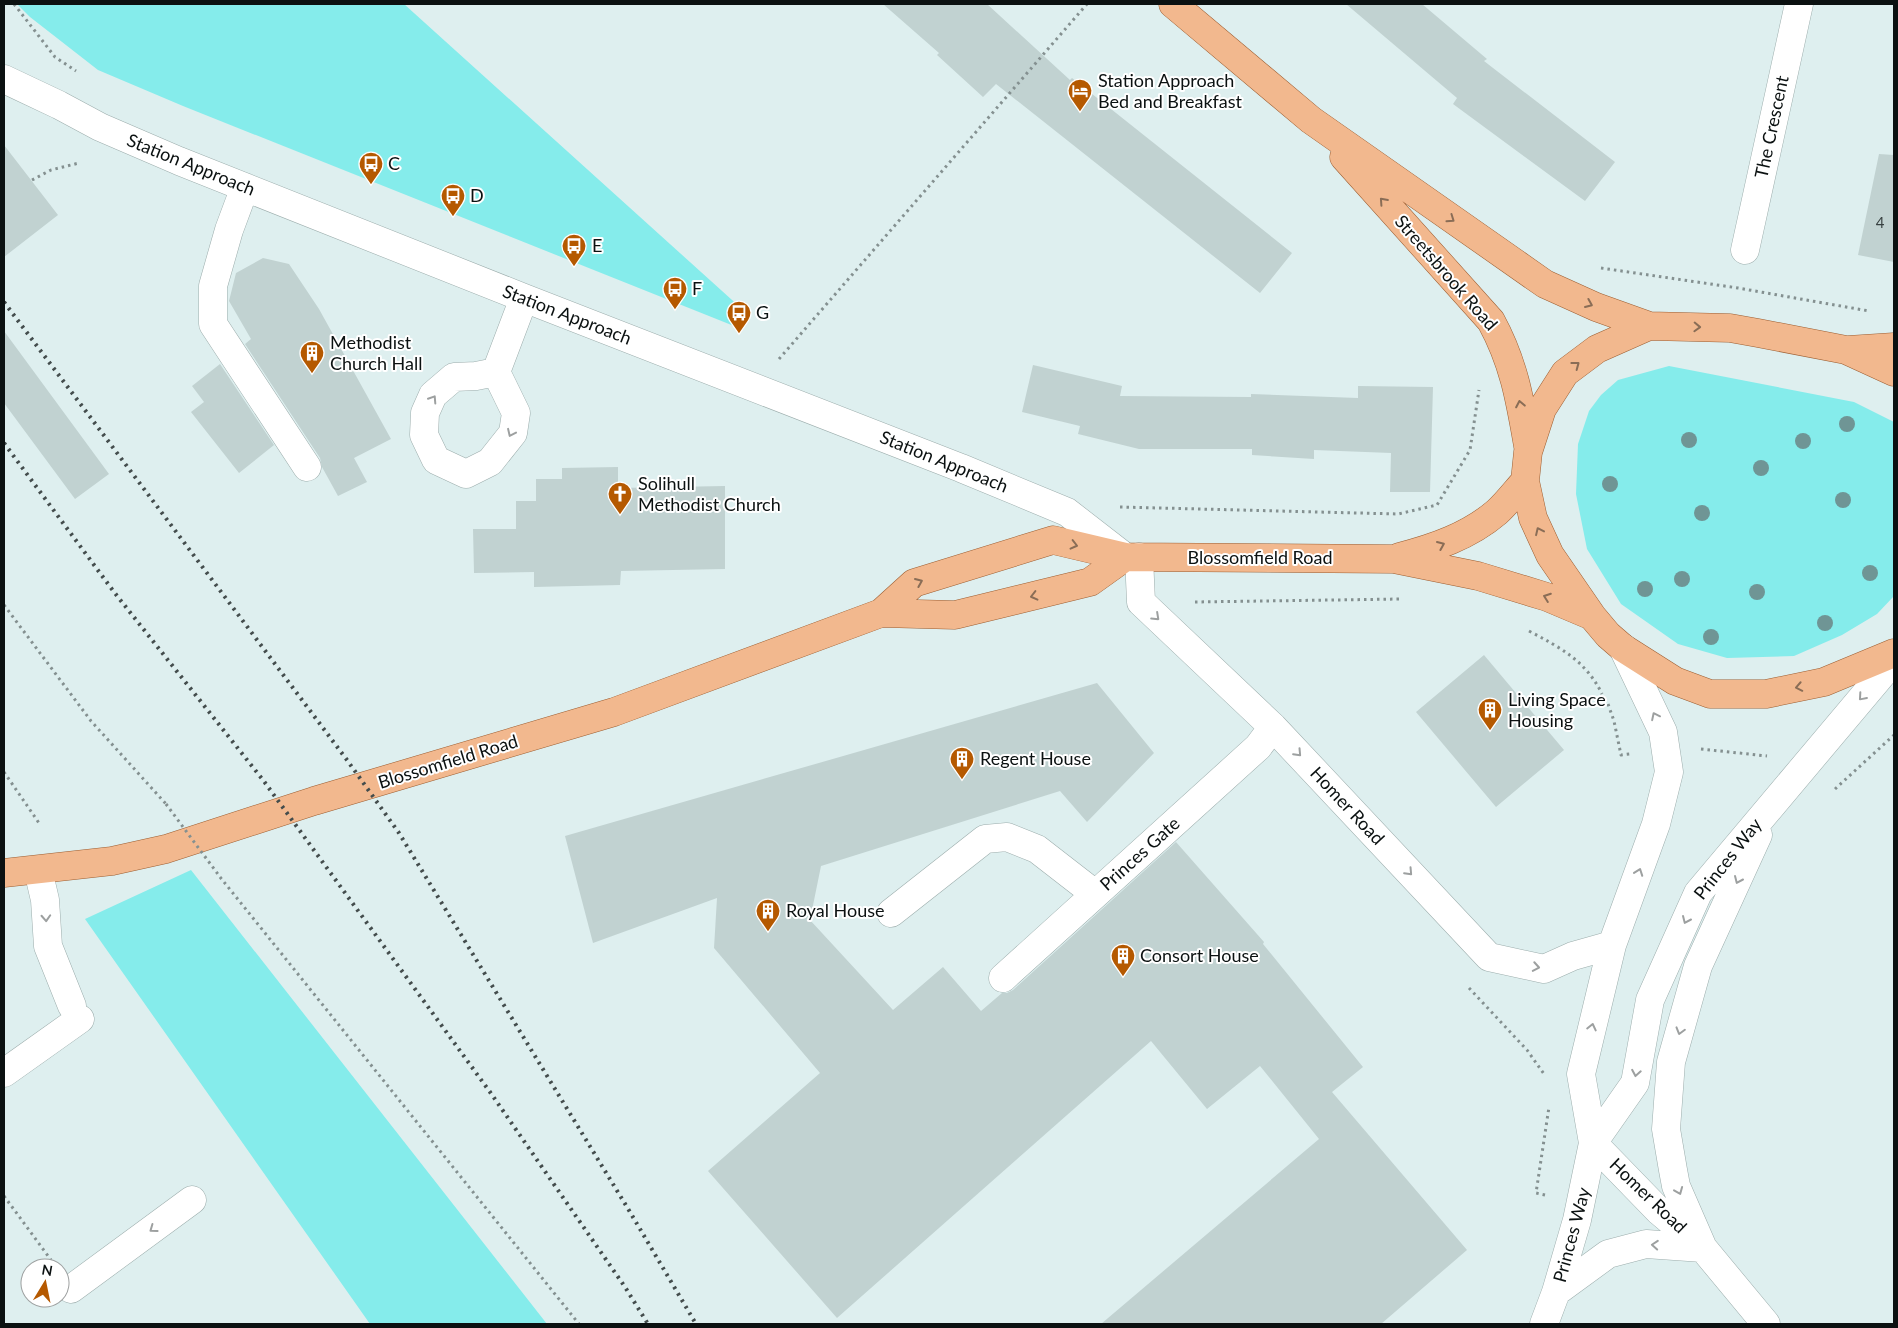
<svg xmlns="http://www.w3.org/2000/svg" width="1898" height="1328" viewBox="0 0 1898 1328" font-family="Lato,sans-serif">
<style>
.green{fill:#85eceb}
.building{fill:#c1d2d1}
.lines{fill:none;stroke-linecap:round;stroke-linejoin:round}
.minor-casing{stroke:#9cadac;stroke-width:29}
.major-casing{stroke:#9c5e32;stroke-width:29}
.path{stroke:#849090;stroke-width:3;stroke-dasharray:2.5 4;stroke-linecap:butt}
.minor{stroke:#fff;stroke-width:28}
.major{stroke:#f2b88e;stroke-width:28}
.rail{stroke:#434c4c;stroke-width:4;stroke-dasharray:2.5 5;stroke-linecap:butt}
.path-bridge{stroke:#849090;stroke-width:3;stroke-dasharray:2.5 4;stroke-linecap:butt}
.tree{fill:#6f9595}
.oneway{stroke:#8a6d56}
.oneway2{stroke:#9da0a0}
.labels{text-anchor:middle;stroke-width:4;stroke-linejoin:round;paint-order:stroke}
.number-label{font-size:15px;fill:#384141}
.poi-label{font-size:18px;fill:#0b1111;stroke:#fff;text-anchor:start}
.street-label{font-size:18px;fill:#0b1111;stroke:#fff}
</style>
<rect width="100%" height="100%" fill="#deefef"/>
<path class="green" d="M 17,4 L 404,4 L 742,309 L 734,326 L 183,106 L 98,70 L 30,17 Z
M 1669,366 L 1854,402 L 1894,422 L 1894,596 L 1877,614 L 1842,635 L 1794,656 L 1727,658 L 1678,644 L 1621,604 L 1587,549 L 1576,494 L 1578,444 L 1589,411 L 1601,395 L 1618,380 Z
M 191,870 L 547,1324 L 370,1324 L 85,919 Z"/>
<path class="building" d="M 883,4 L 987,4 L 1070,80 L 1072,78 L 1292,253 L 1260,293 L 996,84 L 983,97 L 937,55 L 939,53 Z
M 1346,4 L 1422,4 L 1487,59 L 1484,61 L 1615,162 L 1585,201 L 1453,104 L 1457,98 Z
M 4,145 L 58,215 L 4,257 Z
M 1879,154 L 1894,155 L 1894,262 L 1858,255 Z
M 263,258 L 289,264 L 319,309 L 391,439 L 354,458 L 367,482 L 338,496 L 322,467 L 320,458 L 245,344 L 251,339 L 229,301 L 236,273 Z
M 4,331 L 109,474 L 75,499 L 4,403 Z
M 220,364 L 274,445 L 239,473 L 191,412 L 204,402 L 192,386 Z
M 1033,365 L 1122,386 L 1120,396 L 1251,397 L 1251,394 L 1358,398 L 1358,386 L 1433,387 L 1430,492 L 1390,492 L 1391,453 L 1314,450 L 1314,459 L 1252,455 L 1252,449 L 1139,449 L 1078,434 L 1080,426 L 1022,412 Z
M 618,467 L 618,488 L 725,486 L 725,569 L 621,571 L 620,585 L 534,587 L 534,572 L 474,573 L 473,529 L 516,529 L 516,501 L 536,501 L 536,479 L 562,479 L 562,468 Z
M 1484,655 L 1564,750 L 1496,807 L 1416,712 Z
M 1097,683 L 1154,753 L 1087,822 L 1060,791 L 821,866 L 810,920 L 893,1010 L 943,967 L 981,1011 L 1002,993 L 1007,993 L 1013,990 L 1176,842 L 1264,942 L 1263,944 L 1363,1067 L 1332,1092 L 1467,1250 L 1381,1324 L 1101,1324 L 1319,1139 L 1260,1066 L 1207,1109 L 1151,1041 L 837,1318 L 708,1171 L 820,1073 L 714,948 L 717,898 L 593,943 L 565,836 Z"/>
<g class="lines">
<defs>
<path id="minor" d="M 4,79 L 59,105 L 100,127 L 179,161 L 524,298 L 961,468 L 1067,512 L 1125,557
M 245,187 L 229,230 L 213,286 L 213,324 L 307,467
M 1745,250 L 1799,4
M 496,372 L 476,376 L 454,377 L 433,395 L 425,413 L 424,435 L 436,460 L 466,474 L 490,462 L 513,433 L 516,413 L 496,372 L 524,298
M 1139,557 L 1141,602 L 1273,727 L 1489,957 L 1544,969 L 1573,956 L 1612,945
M 38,870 L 45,900 L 48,946 L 72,1006
M 891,913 L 985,839 L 1007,837 L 1037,849 L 1095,894
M 1003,978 L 1258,747 L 1273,727
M 4,1073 L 80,1019
M 1593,1143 L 1635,1083 L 1650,1000 L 1698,893 L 1894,660
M 1593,1143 L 1659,1211 L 1703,1248 L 1766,1324
M 1703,1248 L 1676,1186 L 1673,1170 L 1666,1129 L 1671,1062 L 1698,966 L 1758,835
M 71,1289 L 192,1200
M 1556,1292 L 1608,1254 L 1646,1244 L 1703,1248
M 1544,1324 L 1556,1292 L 1577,1220 L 1593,1143 L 1581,1074 L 1612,945 L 1656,824 L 1669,772 L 1663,732 L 1623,648"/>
<path id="major" d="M 1173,4 L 1311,120 L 1545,284 L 1596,307 L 1649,326
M 1344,157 L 1491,321 C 1514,363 1520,400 1528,446
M 1848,350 L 1894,347
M 1894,372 L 1846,350 L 1758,333 L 1730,328 L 1649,326 L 1597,349 L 1565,373 L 1542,409 L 1528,452 L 1525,481 L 1533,518 L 1550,555 L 1592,616 L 1608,635 L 1623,648 L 1675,681 L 1710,694 L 1766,694 L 1824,682 L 1894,653
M 1399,557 C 1434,548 1469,536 1497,512 C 1507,503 1516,491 1525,481
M 881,613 L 914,583 L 1053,540 L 1125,557 L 1394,559 L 1478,576 L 1547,597 L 1592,616
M 4,873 L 112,861 L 166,849 L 314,801 L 614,712 L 881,613 L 955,615 L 1090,582 L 1125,557"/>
</defs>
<use href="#minor" class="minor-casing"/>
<use href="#major" class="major-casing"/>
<path class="path" d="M 14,4 L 55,57 L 76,71
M 32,180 L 51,170 L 79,163
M 1601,268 L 1738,288 L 1869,311
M 779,359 L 1087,4
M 1120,507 L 1398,514 L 1437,505 L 1470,450 L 1479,390
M 1195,602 L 1401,599
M 4,605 L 91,721 L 166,804
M 1529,631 C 1561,648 1586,661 1602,694
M 1608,704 L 1614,721 L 1621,755 L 1630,754
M 1701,749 L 1767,756
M 4,772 L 39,823
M 1835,789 L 1894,735
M 220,877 L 579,1324
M 1469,988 L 1527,1050 L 1544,1074
M 1545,1195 L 1536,1193 L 1549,1107
M 4,1196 L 51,1260"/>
<use href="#minor" class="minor"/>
<use href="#major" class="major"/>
<path class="rail" d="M 4,302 L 347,760 L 399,833 L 630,1212 L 696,1324
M 4,443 L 114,592 L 263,780 L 316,853 L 490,1092 L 625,1287 L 648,1324"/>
<path class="path-bridge" d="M 166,804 L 220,877"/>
</g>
<g class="tree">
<circle cx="1847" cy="424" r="8"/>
<circle cx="1689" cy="440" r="8"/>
<circle cx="1803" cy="441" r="8"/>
<circle cx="1761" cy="468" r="8"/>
<circle cx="1610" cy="484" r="8"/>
<circle cx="1843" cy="500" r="8"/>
<circle cx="1702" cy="513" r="8"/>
<circle cx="1870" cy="573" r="8"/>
<circle cx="1682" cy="579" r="8"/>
<circle cx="1645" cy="589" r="8"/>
<circle cx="1757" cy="592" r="8"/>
<circle cx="1825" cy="623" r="8"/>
<circle cx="1711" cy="637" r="8"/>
</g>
<defs><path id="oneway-chevron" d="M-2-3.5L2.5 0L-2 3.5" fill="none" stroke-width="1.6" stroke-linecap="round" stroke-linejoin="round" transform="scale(1.25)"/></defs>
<g class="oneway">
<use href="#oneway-chevron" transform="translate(1383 201) rotate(-132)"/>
<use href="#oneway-chevron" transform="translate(1451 219) rotate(35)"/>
<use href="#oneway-chevron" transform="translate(1589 304) rotate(23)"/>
<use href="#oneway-chevron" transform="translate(1697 327) rotate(2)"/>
<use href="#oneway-chevron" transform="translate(1576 365) rotate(-37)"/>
<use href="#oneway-chevron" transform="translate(1520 404) rotate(-101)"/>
<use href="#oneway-chevron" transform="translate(1539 531) rotate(-115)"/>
<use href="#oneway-chevron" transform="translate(1074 545) rotate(14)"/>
<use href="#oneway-chevron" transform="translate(1441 545) rotate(-23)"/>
<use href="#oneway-chevron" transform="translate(919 582) rotate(-23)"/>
<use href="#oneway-chevron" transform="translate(1034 596) rotate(166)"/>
<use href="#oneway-chevron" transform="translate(1547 597) rotate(-160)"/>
<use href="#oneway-chevron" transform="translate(1799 687) rotate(169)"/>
</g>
<g class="oneway2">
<use href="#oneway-chevron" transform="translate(433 399) rotate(-57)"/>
<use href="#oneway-chevron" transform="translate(511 433) rotate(115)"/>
<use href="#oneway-chevron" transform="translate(1156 617) rotate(43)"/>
<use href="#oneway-chevron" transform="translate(1862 697) rotate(131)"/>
<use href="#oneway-chevron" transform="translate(1655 716) rotate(-116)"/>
<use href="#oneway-chevron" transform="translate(1298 753) rotate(47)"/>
<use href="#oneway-chevron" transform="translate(1409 872) rotate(47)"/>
<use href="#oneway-chevron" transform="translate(1639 872) rotate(-70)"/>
<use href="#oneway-chevron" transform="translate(1738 880) rotate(114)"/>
<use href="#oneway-chevron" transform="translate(46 918) rotate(87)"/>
<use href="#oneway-chevron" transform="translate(1686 920) rotate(114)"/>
<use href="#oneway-chevron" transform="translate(1536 967) rotate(10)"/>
<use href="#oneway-chevron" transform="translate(1592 1027) rotate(-77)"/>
<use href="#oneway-chevron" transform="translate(1680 1031) rotate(106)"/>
<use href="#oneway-chevron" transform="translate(1636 1073) rotate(100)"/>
<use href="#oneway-chevron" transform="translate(1679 1191) rotate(68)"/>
<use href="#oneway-chevron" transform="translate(153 1229) rotate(144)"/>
<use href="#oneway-chevron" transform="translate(1655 1245) rotate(-176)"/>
</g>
<defs>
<symbol id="hotel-pin" viewBox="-11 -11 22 30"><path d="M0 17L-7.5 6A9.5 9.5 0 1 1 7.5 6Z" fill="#b55900" stroke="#fff"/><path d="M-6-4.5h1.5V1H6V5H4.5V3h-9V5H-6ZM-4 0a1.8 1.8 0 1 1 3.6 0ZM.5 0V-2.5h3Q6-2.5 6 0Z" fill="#fff"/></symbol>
<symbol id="bus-pin" viewBox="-11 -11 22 30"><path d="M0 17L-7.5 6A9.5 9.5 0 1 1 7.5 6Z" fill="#b55900" stroke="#fff"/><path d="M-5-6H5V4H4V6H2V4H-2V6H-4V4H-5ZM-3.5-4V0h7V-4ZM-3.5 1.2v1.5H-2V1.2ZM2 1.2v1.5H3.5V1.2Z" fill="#fff"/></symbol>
<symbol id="building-pin" viewBox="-11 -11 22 30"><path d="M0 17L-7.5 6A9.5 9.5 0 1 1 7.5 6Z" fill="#b55900" stroke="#fff"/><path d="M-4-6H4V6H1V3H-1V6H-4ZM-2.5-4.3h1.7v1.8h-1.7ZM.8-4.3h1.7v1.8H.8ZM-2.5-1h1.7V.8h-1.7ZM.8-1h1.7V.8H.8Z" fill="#fff"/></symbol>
<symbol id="church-pin" viewBox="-11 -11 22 30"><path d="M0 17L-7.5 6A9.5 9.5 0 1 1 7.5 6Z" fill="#b55900" stroke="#fff"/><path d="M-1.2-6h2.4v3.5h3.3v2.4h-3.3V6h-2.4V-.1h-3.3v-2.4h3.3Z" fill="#fff"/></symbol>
</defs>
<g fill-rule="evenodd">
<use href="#hotel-pin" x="1066" y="77" width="28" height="38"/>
<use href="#bus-pin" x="357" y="150" width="28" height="38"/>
<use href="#bus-pin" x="439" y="182" width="28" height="38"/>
<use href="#bus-pin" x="560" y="232" width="28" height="38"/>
<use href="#bus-pin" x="661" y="275" width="28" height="38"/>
<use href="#bus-pin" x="725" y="299" width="28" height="38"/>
<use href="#building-pin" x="298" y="339" width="28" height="38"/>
<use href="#church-pin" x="606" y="480" width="28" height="38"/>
<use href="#building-pin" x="1476" y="696" width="28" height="38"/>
<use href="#building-pin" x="948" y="745" width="28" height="38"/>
<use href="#building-pin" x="754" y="897" width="28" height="38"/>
<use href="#building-pin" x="1109" y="942" width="28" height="38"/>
</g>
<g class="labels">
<g class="number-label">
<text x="1880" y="228">4</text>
</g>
<g class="poi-label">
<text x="1098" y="87">Station Approach<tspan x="1098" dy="21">Bed and Breakfast</tspan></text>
<text x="388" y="170">C</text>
<text x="470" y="202">D</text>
<text x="592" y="252">E</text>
<text x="692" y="295">F</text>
<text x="756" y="319">G</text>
<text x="330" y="349">Methodist<tspan x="330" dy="21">Church Hall</tspan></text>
<text x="638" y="490">Solihull<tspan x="638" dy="21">Methodist Church</tspan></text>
<text x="1508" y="706">Living Space<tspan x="1508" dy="21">Housing</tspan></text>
<text x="980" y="765">Regent House</text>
<text x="786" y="917">Royal House</text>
<text x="1140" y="962">Consort House</text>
</g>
<g class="street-label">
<text transform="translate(1772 127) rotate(-78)" y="6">The Crescent</text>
<text transform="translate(191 165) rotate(22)" y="6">Station Approach</text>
<text transform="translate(1446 273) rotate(49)" y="6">Streetsbrook Road</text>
<text transform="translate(567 315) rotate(21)" y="6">Station Approach</text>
<text transform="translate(944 462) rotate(22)" y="6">Station Approach</text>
<text x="1260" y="564">Blossomfield Road</text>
<text transform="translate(448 762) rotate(-17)" y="6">Blossomfield Road</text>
<text transform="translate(1347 806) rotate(47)" y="6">Homer Road</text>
<text transform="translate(1140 854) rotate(-42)" y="6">Princes Gate</text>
<text transform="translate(1728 859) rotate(-52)" y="6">Princes Way</text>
<text transform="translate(1648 1196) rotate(44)" y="6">Homer Road</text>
<text transform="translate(1572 1235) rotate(-75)" y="6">Princes Way</text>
</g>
</g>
<rect width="1898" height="1328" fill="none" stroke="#0b1111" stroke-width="10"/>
<g transform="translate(45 1283) rotate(10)"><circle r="24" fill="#ffffff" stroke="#9da0a0"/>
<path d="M0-4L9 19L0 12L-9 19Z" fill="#b55900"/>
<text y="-8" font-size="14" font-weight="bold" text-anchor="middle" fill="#0b1111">N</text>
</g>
</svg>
